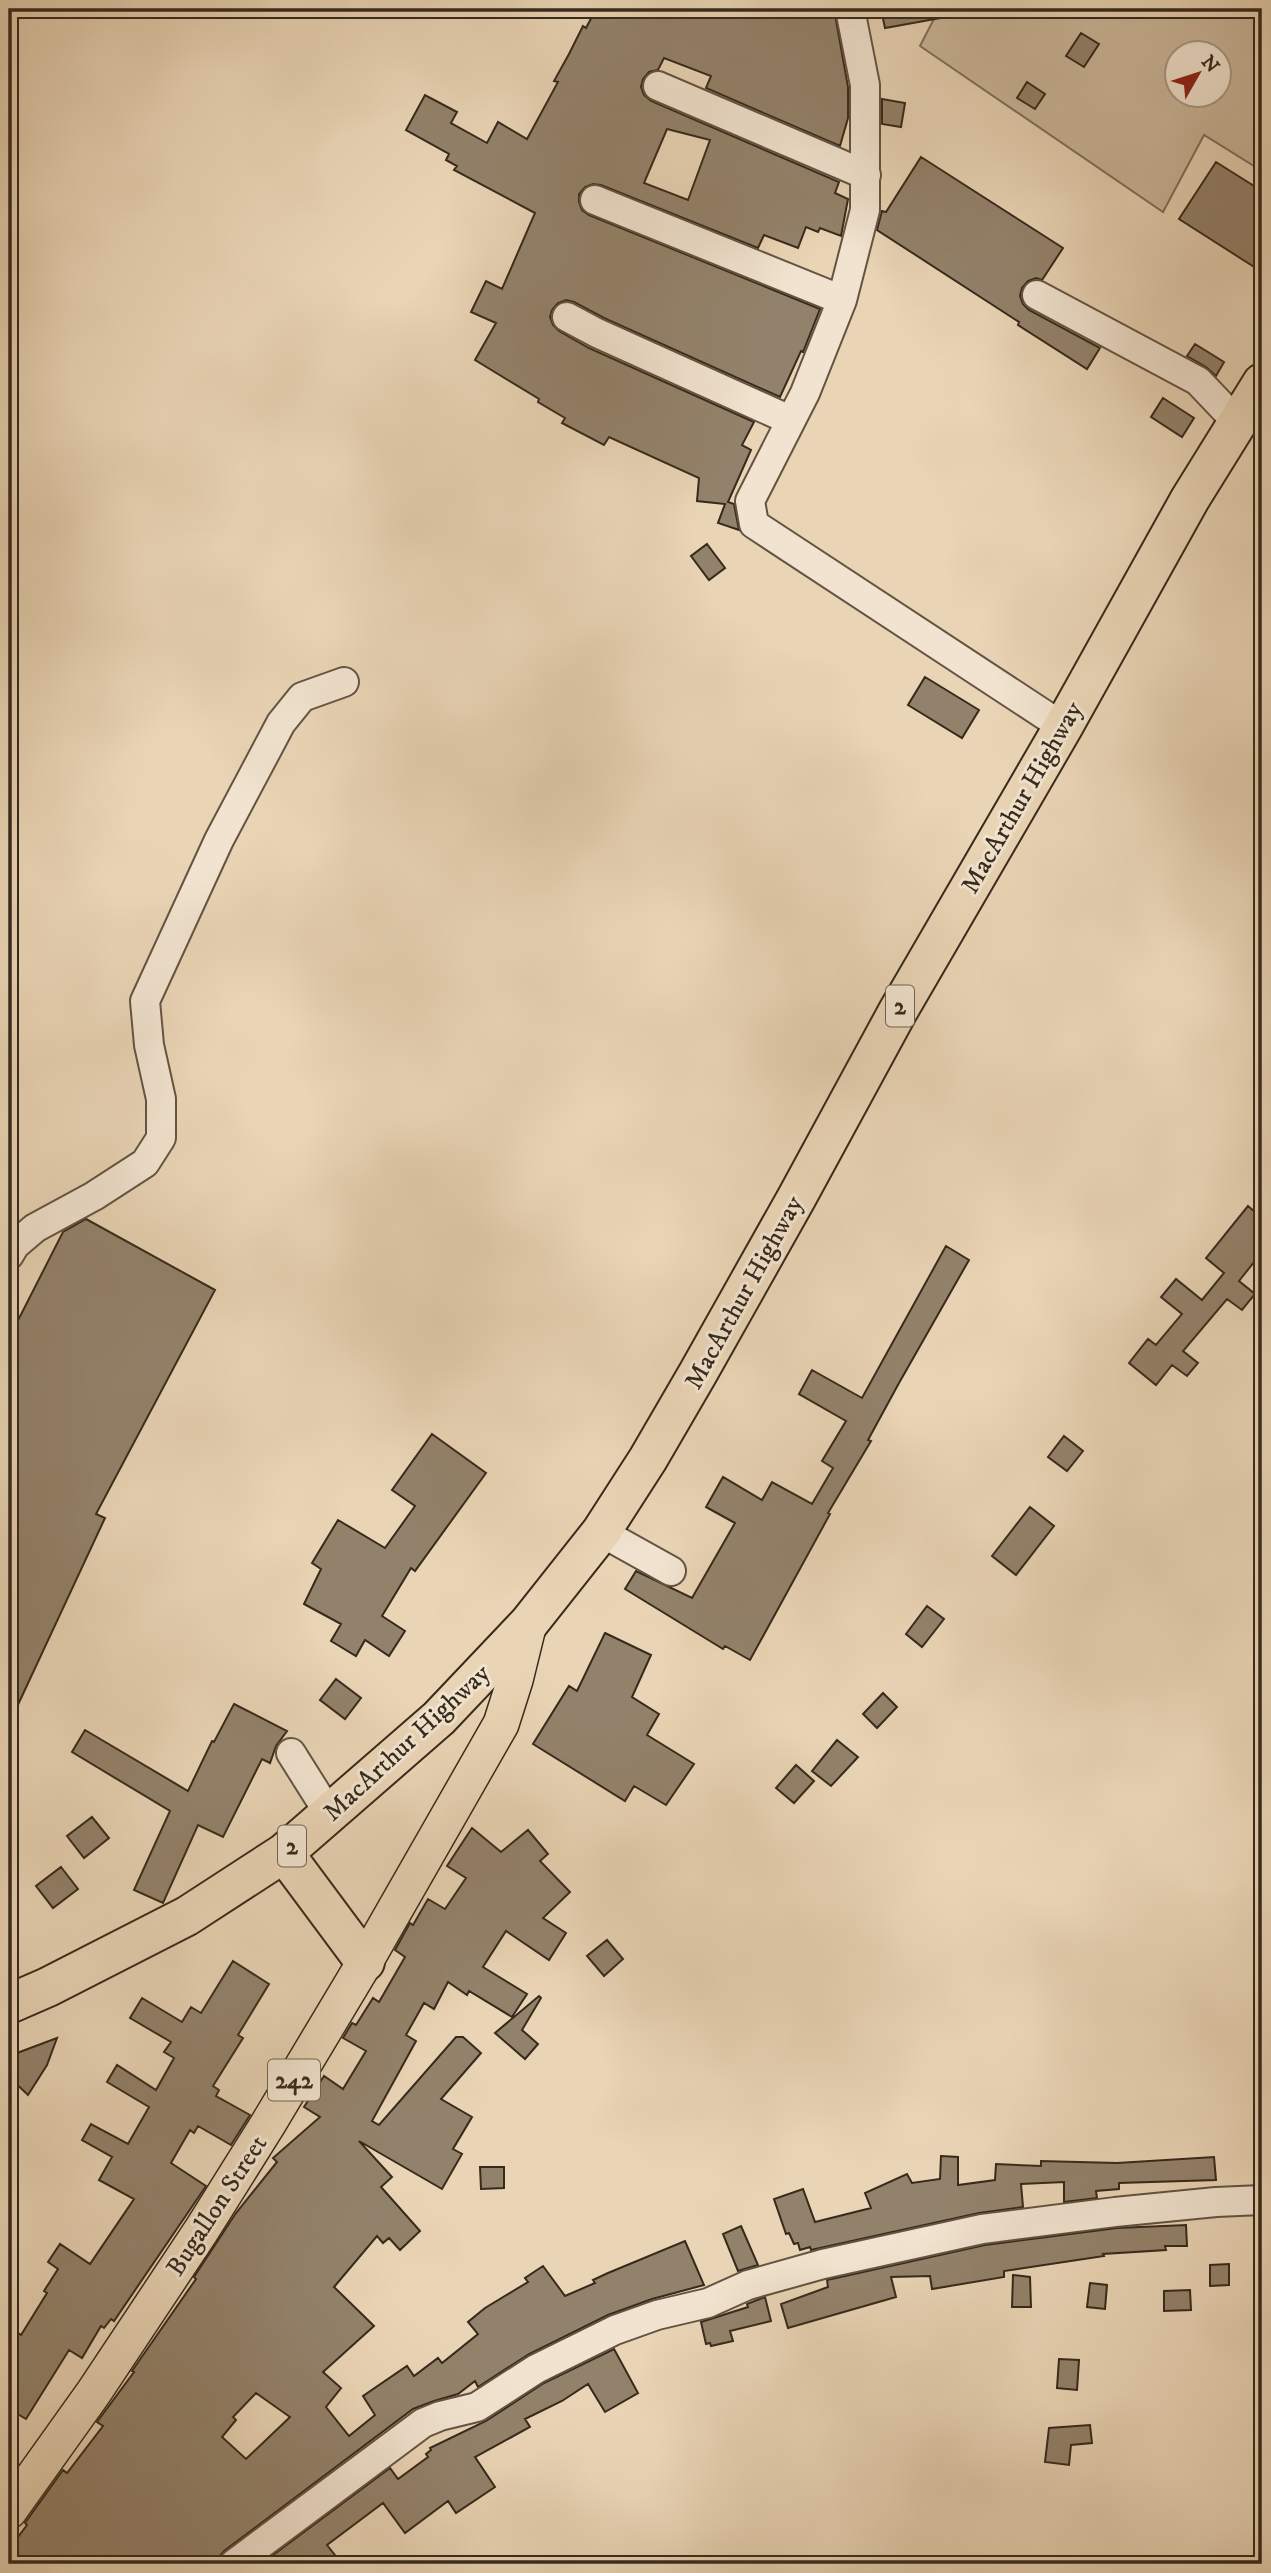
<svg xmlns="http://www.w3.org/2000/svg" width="1271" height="2573" viewBox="0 0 1271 2573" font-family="'IM FELL DW Pica',serif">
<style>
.green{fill:#cbb79b;stroke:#80705b;stroke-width:2;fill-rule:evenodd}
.building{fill:#93826b;stroke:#362a1b;stroke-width:2;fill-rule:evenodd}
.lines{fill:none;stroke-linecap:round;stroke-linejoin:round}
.minor-casing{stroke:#635442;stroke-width:32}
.major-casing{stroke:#362a1b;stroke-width:38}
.highway-casing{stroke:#362a1b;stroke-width:42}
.minor{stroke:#f1e3cf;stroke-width:28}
.major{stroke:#e9d4b5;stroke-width:35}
.highway{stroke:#e9d4b5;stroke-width:38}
.labels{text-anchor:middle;stroke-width:6;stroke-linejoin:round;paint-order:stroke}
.shield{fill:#f1e3cf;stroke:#6e6251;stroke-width:2}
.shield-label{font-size:24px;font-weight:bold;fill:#362a1b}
.street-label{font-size:26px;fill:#362a1b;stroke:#f1e3cf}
</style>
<rect width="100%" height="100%" fill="#e9d4b5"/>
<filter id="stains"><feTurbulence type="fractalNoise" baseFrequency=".00286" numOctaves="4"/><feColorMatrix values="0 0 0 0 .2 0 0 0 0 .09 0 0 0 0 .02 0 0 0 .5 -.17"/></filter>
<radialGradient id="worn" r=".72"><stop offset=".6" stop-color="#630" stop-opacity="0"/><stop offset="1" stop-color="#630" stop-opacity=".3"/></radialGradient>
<path class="green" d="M 939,9 L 1262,9 L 1262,171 L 1204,135 L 1163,212 L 920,46 ZM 1176,52 L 1218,52 L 1218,94 L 1176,94 Z"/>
<path class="building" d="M 596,9 L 834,9 L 848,87 L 848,118 L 840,146 L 706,88 L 711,76 L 664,58 L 658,70 L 649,72 L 643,79 L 641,87 L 644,95 L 651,101 L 839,182 L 835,193 L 848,199 L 841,236 L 820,228 L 818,232 L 806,227 L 798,248 L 764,235 L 758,248 L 601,185 L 593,184 L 585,187 L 579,194 L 579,202 L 582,210 L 589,215 L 820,309 L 803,352 L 801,351 L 780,397 L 604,318 L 574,302 L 566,300 L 558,303 L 552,310 L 550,317 L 553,325 L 559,331 L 589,348 L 754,422 L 742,445 L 751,450 L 728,502 L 734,504 L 739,530 L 718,523 L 725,504 L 697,501 L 699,478 L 609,437 L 604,445 L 562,423 L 565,418 L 538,402 L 539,399 L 475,360 L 496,323 L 471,312 L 486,281 L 502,289 L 535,213 L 454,170 L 457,166 L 446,160 L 449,154 L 406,130 L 425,95 L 457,112 L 451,123 L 487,143 L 498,122 L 527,139 L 558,82 L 554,81 L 569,54 L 583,26 L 586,28 ZM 667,129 L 710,140 L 688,200 L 644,183 Z
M 881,9 L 940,9 L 941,18 L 885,28 Z
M 1081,33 L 1099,44 L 1084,67 L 1066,56 Z
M 1027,82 L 1045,94 L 1035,109 L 1017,98 Z
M 882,99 L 905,103 L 901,127 L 882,124 Z
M 921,157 L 1063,248 L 1042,280 L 1036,278 L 1028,281 L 1022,288 L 1020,296 L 1023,304 L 1029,310 L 1100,348 L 1087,369 L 1018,325 L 1019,322 L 877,230 L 882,211 L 886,212 Z
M 1216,162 L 1262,191 L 1262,272 L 1179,219 Z
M 1195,344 L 1224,362 L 1216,376 L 1206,367 L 1187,356 Z
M 1163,398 L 1194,418 L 1182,437 L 1151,417 Z
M 707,544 L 725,568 L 709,580 L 691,556 Z
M 925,677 L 979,710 L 962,738 L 908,705 Z
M 1248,1206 L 1262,1218 L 1262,1252 L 1239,1281 L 1255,1294 L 1242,1310 L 1227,1299 L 1183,1351 L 1198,1363 L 1187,1376 L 1172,1365 L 1156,1385 L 1129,1363 L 1148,1339 L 1156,1345 L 1182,1314 L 1161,1297 L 1176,1279 L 1202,1300 L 1224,1273 L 1206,1258 Z
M 86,1219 L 215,1290 L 96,1514 L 105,1518 L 9,1724 L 9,1338 L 63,1232 Z
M 946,1246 L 969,1260 L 899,1383 L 868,1440 L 871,1441 L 828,1513 L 830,1514 L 750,1660 L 725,1646 L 723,1649 L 625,1589 L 636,1571 L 692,1598 L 735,1523 L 706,1507 L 723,1477 L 762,1500 L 772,1482 L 812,1504 L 833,1468 L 822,1461 L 846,1421 L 799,1394 L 812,1370 L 862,1398 Z
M 432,1434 L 486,1473 L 415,1571 L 411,1568 L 382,1616 L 405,1631 L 389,1656 L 365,1640 L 356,1656 L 331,1641 L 341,1624 L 304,1604 L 321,1569 L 312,1563 L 338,1520 L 385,1548 L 415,1506 L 392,1490 Z
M 1064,1436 L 1083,1451 L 1067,1471 L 1048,1457 Z
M 1030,1507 L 1054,1526 L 1016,1575 L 992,1556 Z
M 927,1606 L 944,1619 L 922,1647 L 906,1634 Z
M 605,1633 L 651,1655 L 632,1697 L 659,1714 L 647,1735 L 694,1764 L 666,1805 L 634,1786 L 625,1801 L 533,1744 L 569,1686 L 577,1691 Z
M 336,1679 L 361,1698 L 345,1719 L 320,1700 Z
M 883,1693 L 897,1707 L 877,1728 L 863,1714 Z
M 234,1704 L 287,1731 L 276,1746 L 270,1763 L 262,1759 L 223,1837 L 198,1825 L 163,1903 L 134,1890 L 170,1811 L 72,1752 L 85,1730 L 188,1791 L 212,1741 L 214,1742 Z
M 837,1740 L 858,1757 L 831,1786 L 812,1771 Z
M 796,1765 L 814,1781 L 794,1803 L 776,1788 Z
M 92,1817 L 109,1838 L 84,1858 L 67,1836 Z
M 472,1828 L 501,1852 L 528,1830 L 548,1854 L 540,1861 L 570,1892 L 543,1918 L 566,1933 L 549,1960 L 506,1931 L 483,1967 L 527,1994 L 512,2017 L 469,1991 L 467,1995 L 448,1982 L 434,2009 L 424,2003 L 406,2035 L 416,2041 L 372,2121 L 379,2125 L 456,2037 L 463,2037 L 481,2053 L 441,2099 L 472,2117 L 453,2149 L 462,2154 L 442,2189 L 359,2141 L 392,2177 L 381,2187 L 420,2231 L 400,2250 L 389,2238 L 383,2243 L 377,2236 L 334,2287 L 374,2326 L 323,2372 L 341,2388 L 326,2407 L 349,2436 L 375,2415 L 363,2396 L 407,2366 L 414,2376 L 438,2358 L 442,2363 L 478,2334 L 468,2322 L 485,2308 L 528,2282 L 525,2278 L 543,2266 L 565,2296 L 595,2283 L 593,2280 L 608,2273 L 685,2241 L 704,2285 L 652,2299 L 608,2315 L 529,2354 L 478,2387 L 475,2381 L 458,2394 L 434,2401 L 413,2409 L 224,2551 L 219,2557 L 218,2564 L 9,2564 L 9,2549 L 27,2525 L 25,2523 L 63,2470 L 67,2473 L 103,2426 L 97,2422 L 134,2372 L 132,2371 L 196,2279 L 194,2277 L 236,2213 L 277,2162 L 273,2158 L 320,2117 L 304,2107 L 324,2076 L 343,2089 L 366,2051 L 343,2038 L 352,2023 L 356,2025 L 373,1998 L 379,2002 L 405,1957 L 395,1950 L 410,1923 L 413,1925 L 428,1899 L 445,1909 L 466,1878 L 447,1866 ZM 256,2393 L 290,2417 L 246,2459 L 222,2437 L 236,2420 L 233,2417 Z
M 61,1867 L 78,1889 L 53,1908 L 36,1886 Z
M 607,1940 L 623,1959 L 604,1976 L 587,1956 Z
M 233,1961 L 269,1984 L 238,2035 L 243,2038 L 213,2086 L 219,2090 L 216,2096 L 250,2115 L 231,2145 L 198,2126 L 194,2133 L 190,2130 L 171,2163 L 206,2186 L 114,2321 L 111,2319 L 104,2328 L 101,2326 L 82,2358 L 69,2350 L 26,2419 L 9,2409 L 9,2347 L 18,2333 L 21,2335 L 47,2293 L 44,2291 L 58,2269 L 48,2262 L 60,2244 L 90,2264 L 134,2199 L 99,2180 L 112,2157 L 82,2140 L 91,2124 L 128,2144 L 149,2107 L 107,2082 L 117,2065 L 156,2090 L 174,2058 L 164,2052 L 171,2042 L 130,2018 L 142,1998 L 182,2022 L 191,2007 L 201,2013 Z
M 539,1996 L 541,1998 L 522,2030 L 538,2044 L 525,2059 L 495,2033 Z
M 57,2038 L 47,2065 L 28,2095 L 9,2077 L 9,2056 Z
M 941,2156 L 958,2157 L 958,2185 L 995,2180 L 996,2164 L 1041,2166 L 1041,2161 L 1117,2163 L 1214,2157 L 1216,2180 L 1119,2183 L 1119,2189 L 1096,2191 L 1097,2198 L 1064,2202 L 1064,2182 L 1021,2184 L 1023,2207 L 979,2213 L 811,2250 L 810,2247 L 800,2250 L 798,2243 L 794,2244 L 789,2233 L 786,2234 L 774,2199 L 803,2189 L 815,2222 L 871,2208 L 865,2193 L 907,2174 L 912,2183 L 940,2179 Z
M 480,2167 L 504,2167 L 504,2188 L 481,2189 Z
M 1186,2225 L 1187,2246 L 1165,2246 L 1166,2250 L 1103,2254 L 1104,2256 L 1004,2271 L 1004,2277 L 932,2289 L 930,2276 L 891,2277 L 896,2297 L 788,2328 L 781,2304 L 828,2287 L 827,2280 L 985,2245 L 1117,2228 Z
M 741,2226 L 758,2265 L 738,2271 L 723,2234 Z
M 1229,2264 L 1229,2285 L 1210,2286 L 1210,2265 Z
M 1013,2275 L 1030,2277 L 1031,2307 L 1012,2307 Z
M 1090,2283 L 1107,2285 L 1105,2309 L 1087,2307 Z
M 1190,2290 L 1191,2310 L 1164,2311 L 1164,2291 Z
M 765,2297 L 771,2321 L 730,2331 L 733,2341 L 711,2346 L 710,2343 L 706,2344 L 701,2322 L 748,2307 L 747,2304 Z
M 614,2349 L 638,2393 L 605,2412 L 588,2384 L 562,2401 L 525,2419 L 530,2427 L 475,2457 L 495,2487 L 456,2513 L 448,2501 L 405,2533 L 383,2503 L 327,2545 L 342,2564 L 261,2564 L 390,2468 L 398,2479 L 428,2457 L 426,2454 L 431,2450 L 430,2448 L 486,2421 L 544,2383 Z
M 1059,2359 L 1079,2360 L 1077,2390 L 1057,2388 Z
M 1090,2425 L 1092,2443 L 1071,2445 L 1069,2465 L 1045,2462 L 1049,2428 Z"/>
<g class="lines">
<defs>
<path id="minor" d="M 850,9 L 865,85 L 865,210 L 842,300 L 805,393 L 750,501 L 754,524 L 1063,727
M 658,86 L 866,175
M 595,200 L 842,300
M 1037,295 L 1198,381 L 1237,422
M 567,317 L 597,333 L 790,420
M 9,1255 L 15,1245 L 35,1228 L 94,1196 L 145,1163 L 161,1138 L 161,1099 L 149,1045 L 145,1001 L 219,840 L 281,723 L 302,697 L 344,682
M 601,1532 L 671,1571
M 291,1753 L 330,1815
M 234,2564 L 423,2423 L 440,2416 L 477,2407 L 536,2369 L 615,2330 L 657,2315 L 708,2303 L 748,2285 L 823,2264 L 982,2229 L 1115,2212 L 1216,2202 L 1262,2200"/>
<path id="major" d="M 9,2511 L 94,2392 L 201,2231 L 268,2124 L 365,1962 L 501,1724 L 515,1680 L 529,1623"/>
<path id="highway" d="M 284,1853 L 365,1962
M 9,2004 L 48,1987 L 187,1916 L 284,1853 L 439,1718 L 529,1623 L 601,1532 L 648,1459 L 698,1373 L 797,1197 L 898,1011 L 1063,727 L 1190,499 L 1262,383"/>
</defs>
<use href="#minor" class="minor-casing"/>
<use href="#major" class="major-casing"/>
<use href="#highway" class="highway-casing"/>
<use href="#minor" class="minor"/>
<use href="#major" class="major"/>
<use href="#highway" class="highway"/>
</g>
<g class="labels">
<g class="shield">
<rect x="886" y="985.5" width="28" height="41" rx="5"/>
<rect x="278" y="1825.5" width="28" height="41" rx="5"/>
<rect x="268" y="2059.5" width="52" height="41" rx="5"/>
</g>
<g class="shield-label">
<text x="900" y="1014">2</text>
<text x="292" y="1854">2</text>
<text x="294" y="2088">242</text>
</g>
<g class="street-label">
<text transform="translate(1021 797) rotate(-60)" y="9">MacArthur Highway</text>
<text transform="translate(743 1292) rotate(-61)" y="9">MacArthur Highway</text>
<text transform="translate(406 1742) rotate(-43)" y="9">MacArthur Highway</text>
<text transform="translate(216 2205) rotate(-57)" y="9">Bugallon Street</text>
</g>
</g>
<rect width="1271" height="2573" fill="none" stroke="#e9d4b5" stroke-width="35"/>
<rect x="10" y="10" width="1250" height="2552" fill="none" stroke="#362a1b" stroke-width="3.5"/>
<rect x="18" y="18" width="1236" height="2538" fill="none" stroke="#362a1b" stroke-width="2"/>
<g transform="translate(1198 74) rotate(51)"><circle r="33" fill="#f1e3cf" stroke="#a69987" stroke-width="2"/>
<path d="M0-5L12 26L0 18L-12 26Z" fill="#8f2418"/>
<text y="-10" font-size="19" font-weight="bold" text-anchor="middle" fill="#362a1b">N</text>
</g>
<rect width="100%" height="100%" filter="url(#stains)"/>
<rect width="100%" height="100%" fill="url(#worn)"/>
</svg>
